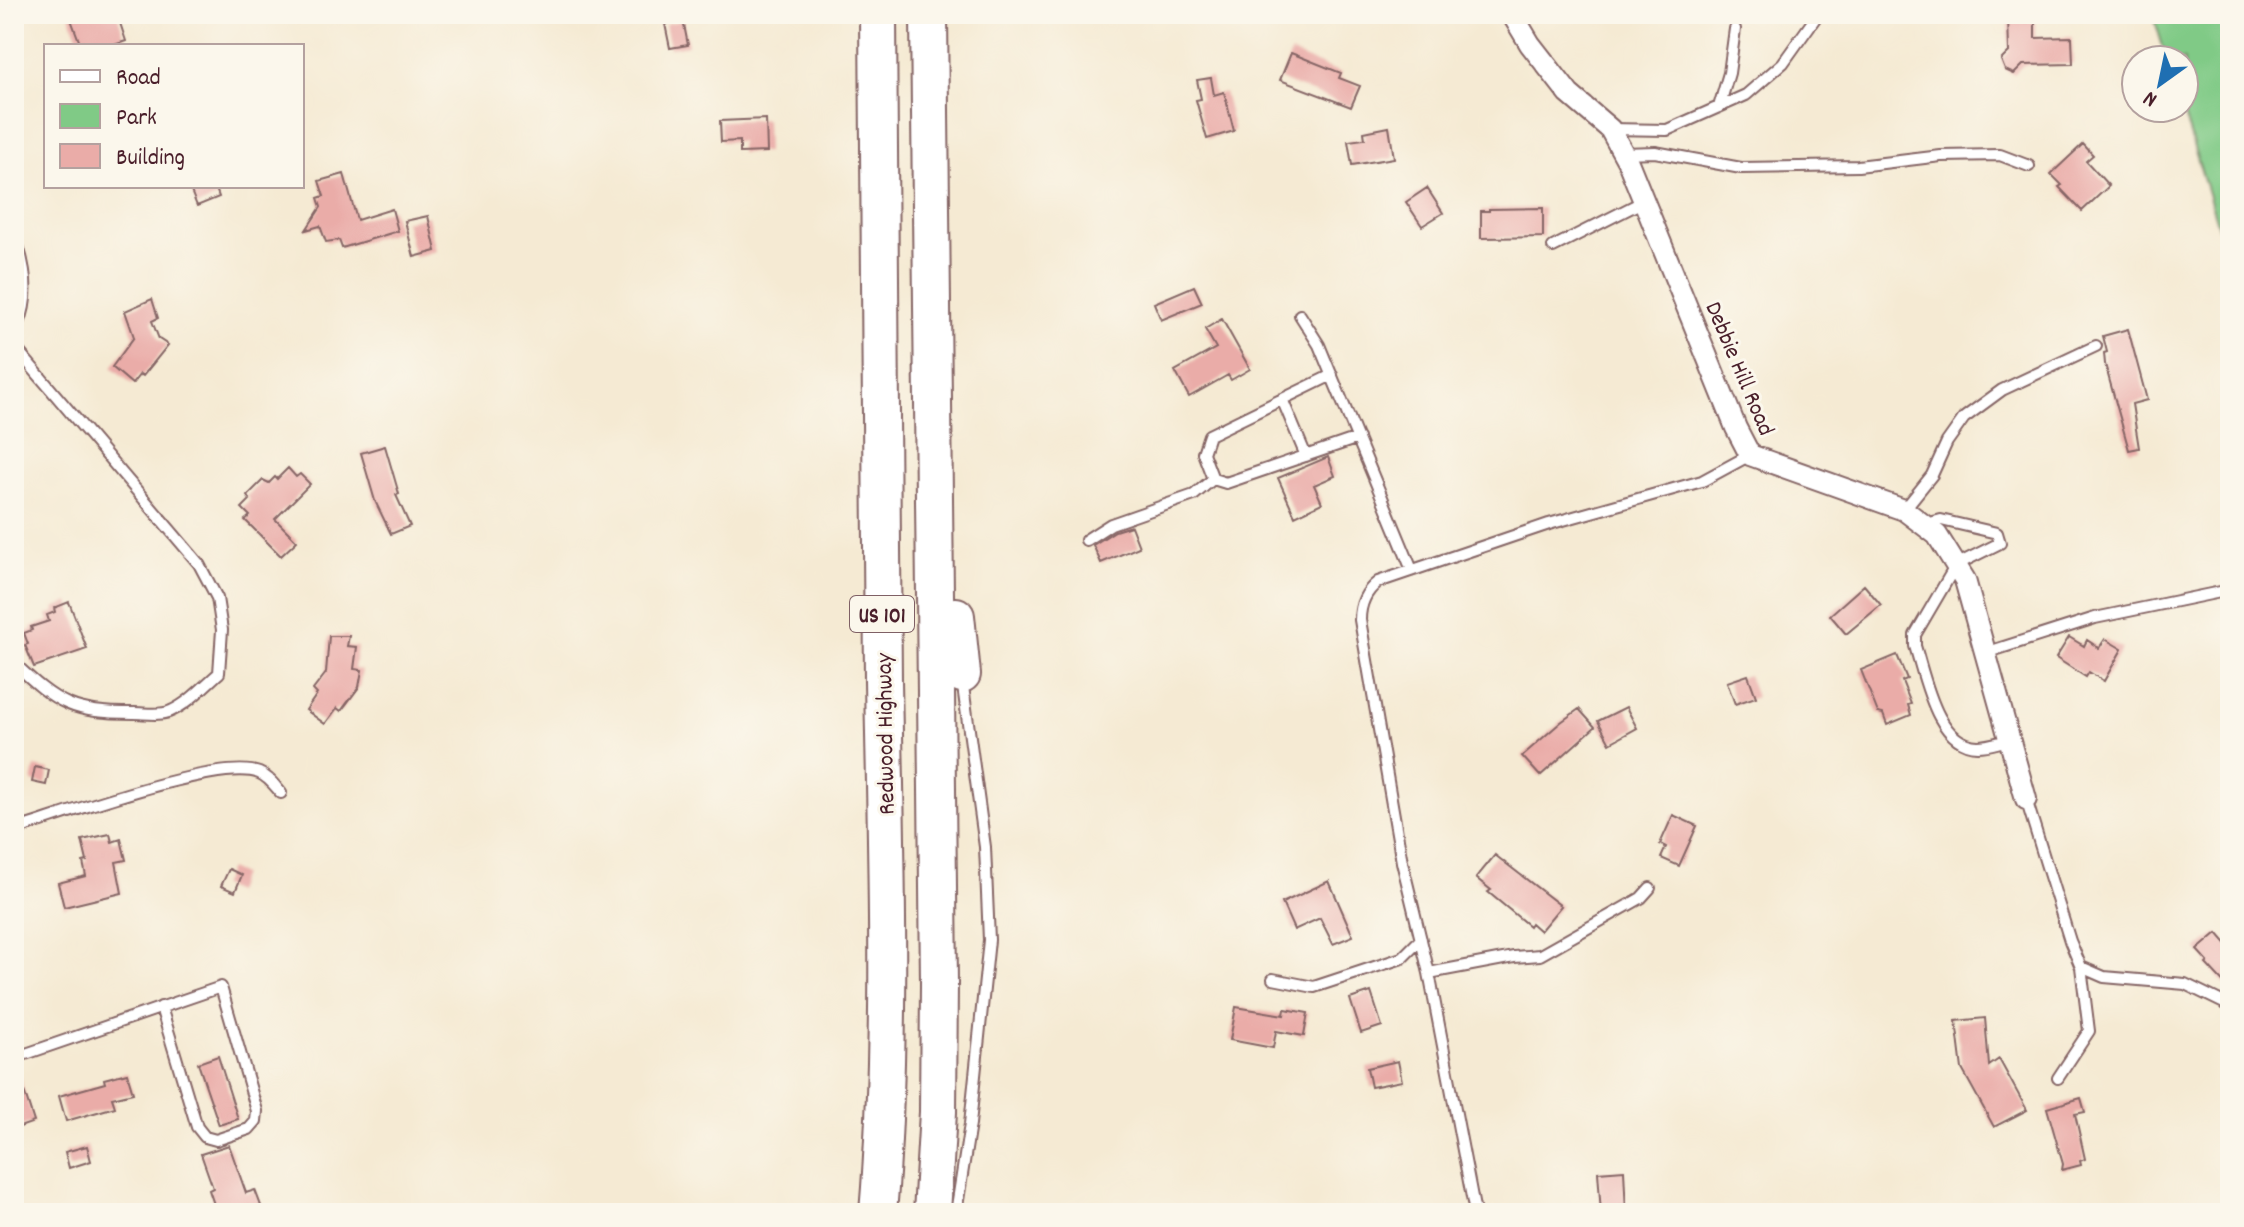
<svg xmlns="http://www.w3.org/2000/svg" width="2244" height="1227" viewBox="0 0 2244 1227" font-family="Dekko,sans-serif">
<style>
.green{fill:#80ca86;stroke:#657458;stroke-width:2}
.building{fill:#eaaca8}
.lines{fill:none;stroke-linecap:round;stroke-linejoin:round}
.service-casing{stroke:#866666;stroke-width:14}
.minor-casing{stroke:#866666;stroke-width:24}
.motorway-casing{stroke:#866666;stroke-width:40}
.service{stroke:#fff;stroke-width:10}
.minor{stroke:#fff;stroke-width:20}
.motorway{stroke:#fff;stroke-width:36}
.labels{text-anchor:middle;stroke-width:6;stroke-linejoin:round;paint-order:stroke}
.shield{fill:#fbf7ec;stroke:#7f6065;stroke-width:2}
.shield-label{font-size:22px;font-weight:bold;fill:#4a1f2b}
.street-label{font-size:24px;fill:#4a1f2b;stroke:#fbf7ec}
</style>
<rect width="100%" height="100%" fill="#fbf7ec"/>
<filter id="ink" filterUnits="userSpaceOnUse"><feTurbulence type="fractalNoise" baseFrequency=".0125" numOctaves="2"/><feDisplacementMap in="SourceGraphic" scale="16" xChannelSelector="R" yChannelSelector="G"/><feConvolveMatrix kernelMatrix="1 2 1 2 8 2 1 2 1" color-interpolation-filters="sRGB"/></filter>
<filter id="wash" filterUnits="userSpaceOnUse"><feTurbulence type="fractalNoise" baseFrequency=".006" numOctaves="4" result="noise"/><feDisplacementMap in="SourceGraphic" scale="32" xChannelSelector="R" yChannelSelector="G"/><feGaussianBlur stdDeviation="1.8" result="paint"/><feColorMatrix in="noise" values="0 0 0 0 0 0 0 0 0 0 0 0 0 0 0 0 0 1.4 0 .05"/><feComposite in="paint" operator="in"/></filter>
<g filter="url(#wash)">
<rect width="100%" height="100%" fill="#f5ead3"/>
<path class="green" d="M 2153,14 L 2230,14 L 2230,266 L 2182,108 L 2184,108 L 2184,60 L 2167,60 Z"/>
<g id="blocks">
<path class="building" d="M 69,14 L 117,14 L 126,41 L 111,46 L 81,46 Z
M 2008,14 L 2035,14 L 2035,38 L 2072,37 L 2073,64 L 2023,65 L 2014,74 L 2005,70 L 2001,60 L 2009,52 Z
M 683,20 L 688,45 L 670,48 L 665,24 Z
M 1291,53 L 1341,73 L 1339,78 L 1360,86 L 1351,107 L 1280,80 Z
M 1211,78 L 1214,95 L 1224,92 L 1234,131 L 1207,139 L 1196,100 L 1201,99 L 1197,80 Z
M 766,119 L 767,152 L 740,153 L 740,141 L 721,142 L 720,121 Z
M 1389,127 L 1394,158 L 1352,165 L 1348,141 L 1365,139 L 1364,132 Z
M 2083,144 L 2093,155 L 2086,161 L 2109,186 L 2082,211 L 2059,187 L 2062,185 L 2051,174 Z
M 344,174 L 357,220 L 392,209 L 398,231 L 342,248 L 339,240 L 326,242 L 320,226 L 306,230 L 321,207 L 318,198 L 324,196 L 319,181 Z
M 189,186 L 215,186 L 219,197 L 197,206 Z
M 1427,188 L 1443,213 L 1422,226 L 1406,202 Z
M 1543,208 L 1543,237 L 1481,238 L 1481,211 L 1489,211 L 1489,209 Z
M 428,216 L 436,251 L 414,257 L 405,221 Z
M 1194,286 L 1202,303 L 1161,320 L 1154,303 Z
M 152,299 L 158,318 L 152,321 L 159,339 L 168,345 L 143,376 L 140,374 L 132,384 L 112,367 L 134,337 L 125,311 Z
M 1222,319 L 1250,369 L 1231,380 L 1228,375 L 1189,397 L 1175,371 L 1216,348 L 1205,329 Z
M 2128,329 L 2147,400 L 2132,404 L 2139,448 L 2129,450 L 2105,364 L 2104,353 L 2107,352 L 2103,336 Z
M 385,446 L 399,494 L 396,495 L 410,526 L 391,534 L 375,501 L 361,453 Z
M 1328,457 L 1335,476 L 1314,485 L 1322,503 L 1295,516 L 1278,478 Z
M 288,468 L 296,477 L 300,474 L 310,484 L 275,519 L 297,541 L 281,556 L 245,520 L 250,516 L 242,508 L 250,500 L 247,496 L 263,480 L 269,483 L 275,477 L 277,479 Z
M 1131,526 L 1139,547 L 1101,563 L 1093,545 L 1115,531 Z
M 1864,585 L 1881,605 L 1846,634 L 1830,615 Z
M 69,602 L 87,649 L 34,667 L 25,645 L 28,644 L 24,633 L 32,630 L 31,627 L 49,621 L 47,615 L 55,612 L 54,608 Z
M 329,636 L 349,636 L 347,646 L 357,647 L 354,669 L 362,670 L 359,687 L 341,711 L 337,708 L 325,724 L 306,710 L 317,694 L 313,690 L 326,673 Z
M 2069,637 L 2084,646 L 2087,640 L 2099,648 L 2105,639 L 2122,649 L 2104,681 L 2089,672 L 2086,677 L 2056,658 Z
M 1897,655 L 1907,679 L 1902,681 L 1911,704 L 1908,705 L 1911,715 L 1887,725 L 1883,714 L 1878,713 L 1861,670 Z
M 1748,675 L 1756,697 L 1735,704 L 1727,682 Z
M 1626,707 L 1637,728 L 1610,743 L 1598,721 Z
M 1579,709 L 1595,727 L 1540,776 L 1522,756 L 1561,722 Z
M 35,767 L 49,770 L 46,785 L 32,782 Z
M 1673,815 L 1697,826 L 1679,866 L 1661,858 L 1666,847 L 1660,844 Z
M 110,834 L 112,842 L 121,839 L 126,860 L 116,862 L 122,893 L 64,907 L 58,883 L 86,876 L 83,862 L 87,861 L 82,840 Z
M 1495,855 L 1561,906 L 1540,931 L 1531,923 L 1529,926 L 1488,892 L 1491,890 L 1476,878 Z
M 229,869 L 242,875 L 235,892 L 221,886 Z
M 1329,881 L 1353,936 L 1333,944 L 1320,918 L 1294,930 L 1282,903 Z
M 2217,933 L 2230,948 L 2230,990 L 2206,964 L 2208,962 L 2197,950 Z
M 1371,992 L 1382,1026 L 1361,1033 L 1350,999 Z
M 1236,1007 L 1284,1015 L 1285,1009 L 1308,1013 L 1304,1036 L 1276,1031 L 1273,1048 L 1230,1040 Z
M 1985,1018 L 1989,1066 L 1999,1059 L 2027,1110 L 1994,1127 L 1962,1069 L 1956,1021 Z
M 218,1056 L 238,1119 L 219,1125 L 198,1063 Z
M 1398,1061 L 1402,1081 L 1371,1087 L 1367,1068 Z
M 14,1069 L 17,1069 L 34,1122 L 14,1129 Z
M 127,1073 L 133,1093 L 112,1098 L 115,1107 L 66,1121 L 59,1096 L 105,1083 L 104,1079 Z
M 2081,1098 L 2085,1112 L 2075,1114 L 2085,1159 L 2080,1161 L 2081,1165 L 2062,1170 L 2063,1164 L 2047,1108 Z
M 229,1145 L 246,1193 L 255,1190 L 261,1206 L 241,1213 L 217,1213 L 209,1190 L 213,1188 L 201,1154 Z
M 87,1146 L 91,1161 L 69,1168 L 65,1152 Z
M 1624,1170 L 1626,1213 L 1601,1213 L 1598,1172 Z"/>
</g>
</g>
<g filter="url(#ink)">
<use href="#blocks" fill-opacity="0" stroke="#866666" stroke-width="2"/>
<g class="lines">
<defs>
<path id="service" d="M 1719,107 L 1729,73 L 1735,29
M 1610,129 L 1667,130 L 1746,95 L 1783,63 L 1818,14
M 1623,153 L 1655,152 L 1741,168 L 1858,166 L 1941,156 L 2000,155 L 2029,166
M 1553,247 L 1644,201
M 1300,315 L 1319,345 L 1412,570
M 14,346 L 199,564 L 217,598 L 222,630 L 219,673 C 204,686 189,703 171,711 C 161,716 145,713 134,713 C 73,713 58,705 14,663
M 1332,375 L 1209,435 L 1203,453 L 1213,479 L 1226,483 L 1358,438
M 1282,399 L 1306,456
M 1904,510 L 1932,475 L 1947,442 L 1964,418 L 2002,390 L 2096,346
M 1926,524 L 1941,520 L 1997,533 L 2000,543 L 1956,565 L 1915,635 L 1915,646 C 1925,677 1937,746 1978,746 C 1988,746 1999,742 2009,740
M 1086,540 L 1111,524 L 1194,495 L 1213,479
M 1985,653 L 2095,618 L 2230,590
M 2026,799 L 2070,941 L 2081,967 L 2104,977 L 2185,984 L 2226,1004
M 14,830 C 60,816 220,757 259,773 C 269,777 274,785 281,793
M 1429,973 L 1514,957 L 1540,955 L 1641,898 L 1650,888
M 1273,979 L 1314,987 L 1402,958 L 1421,939
M 14,1058 L 221,987 L 257,1111 L 256,1121 L 249,1129 L 216,1140 L 205,1137 L 197,1127 L 161,1007
M 2058,1078 L 2089,1031 L 2081,967
M 956,1213 L 970,1124 L 989,940 L 985,847 L 962,679
M 1475,1213 L 1429,973 L 1402,862 L 1360,620 C 1360,604 1365,592 1378,582 L 1549,524 L 1702,481 L 1750,455"/>
<path id="minor" d="M 1512,14 L 1530,44 L 1569,94 L 1610,129 L 1628,162 L 1736,428 L 1750,455 L 1904,510 L 1937,535 L 1965,580 L 2026,799
M 14,250 C 21,273 24,299 14,322"/>
<path id="motorway" d="M 878,14 C 878,236 880,458 883,680 C 886,858 893,1036 878,1213
M 929,14 L 939,983 L 938,1112 L 932,1213
M 956,616 L 962,674"/>
</defs>
<use href="#service" class="service-casing"/>
<use href="#minor" class="minor-casing"/>
<use href="#motorway" class="motorway-casing"/>
<use href="#service" class="service"/>
<use href="#minor" class="minor"/>
<use href="#motorway" class="motorway"/>
</g>
</g>
<g class="labels">
<rect class="shield" x="850" y="596" width="64" height="36" rx="6"/>
<g class="shield-label">
<text x="882" y="622">US 101</text>
</g>
<g class="street-label">
<text transform="translate(1741 368) rotate(67)" y="8">Debbie Hill Road</text>
<text transform="translate(884 734) rotate(-91)" y="8">Redwood Highway</text>
</g>
</g>
<rect width="2244" height="1227" fill="none" stroke="#fbf7ec" stroke-width="48"/>
<rect x="44" y="44" width="260" height="144" fill="#fbf7ec" stroke="#b4a19f" stroke-width="2"/>
<rect x="60" y="70" width="40" height="12" fill="#ffffff" stroke="#b4a19f" stroke-width="2"/>
<text x="116" y="84" font-size="24" fill="#4a1f2b">Road</text>
<rect x="60" y="104" width="40" height="24" fill="#80ca86" stroke="#b4a19f" stroke-width="2"/>
<text x="116" y="124" font-size="24" fill="#4a1f2b">Park</text>
<rect x="60" y="144" width="40" height="24" fill="#eaaca8" stroke="#b4a19f" stroke-width="2"/>
<text x="116" y="164" font-size="24" fill="#4a1f2b">Building</text>
<g transform="translate(2160 84) rotate(213)"><circle r="38" fill="#fbf7ec" stroke="#b4a19f" stroke-width="2"/>
<path d="M0-6L14 30L0 20L-14 30Z" fill="#1f6fb2"/>
<text y="-12" font-size="22" font-weight="bold" text-anchor="middle" fill="#4a1f2b">N</text>
</g>
</svg>
